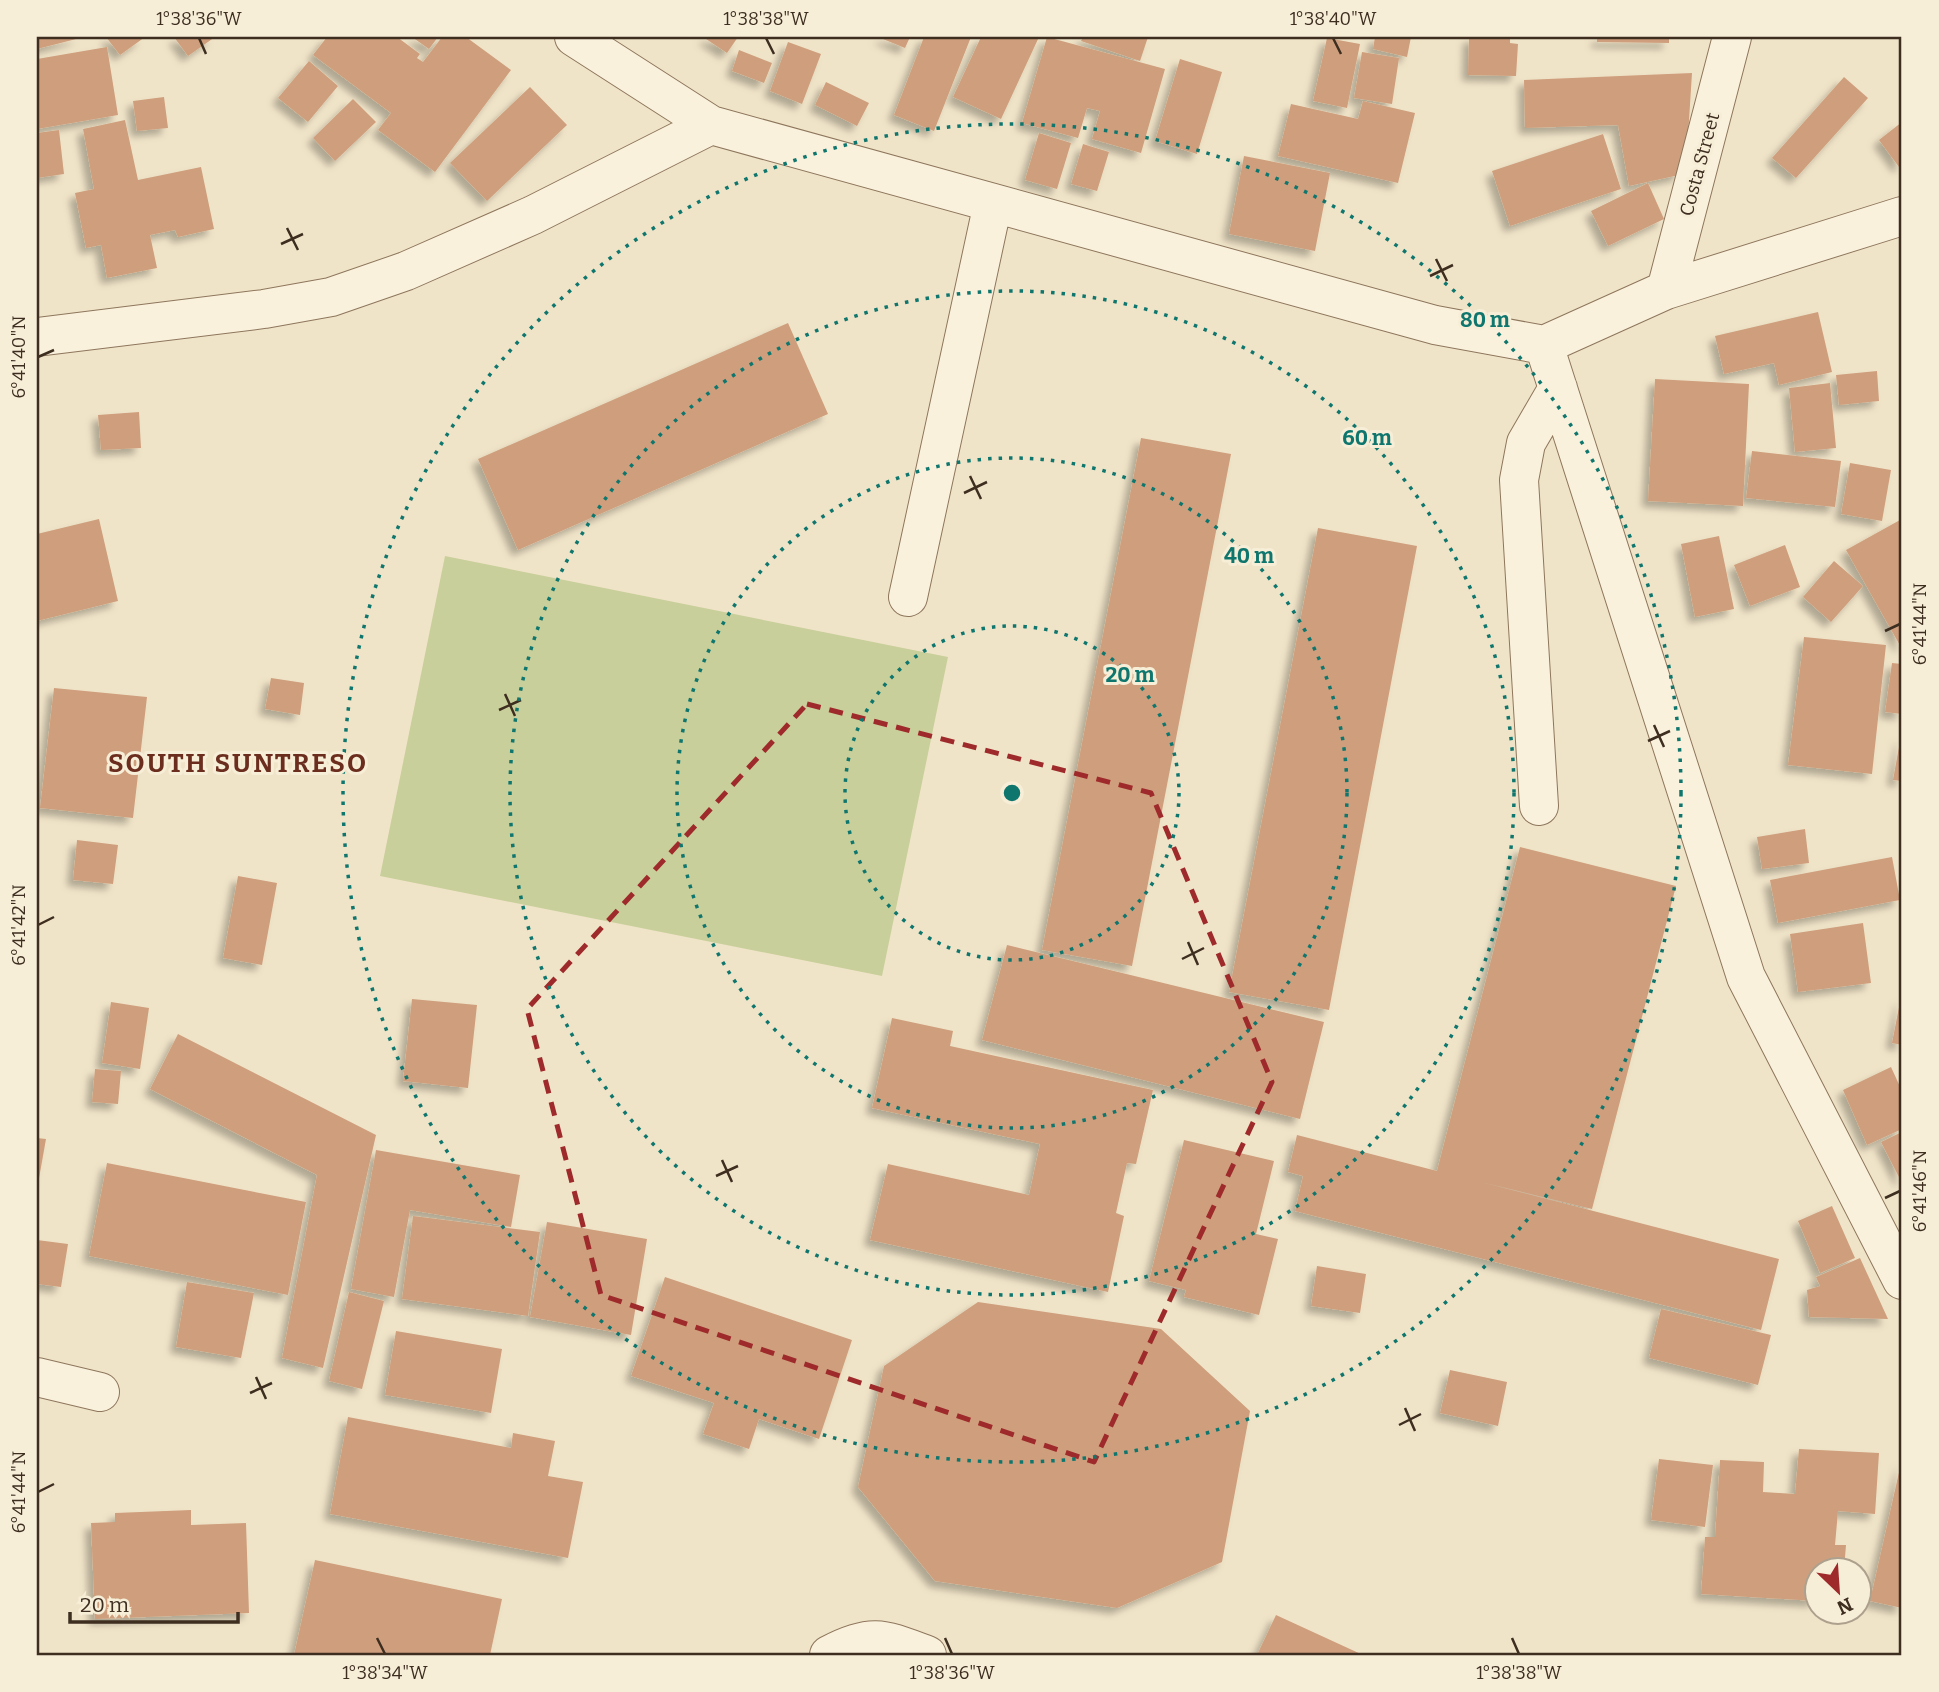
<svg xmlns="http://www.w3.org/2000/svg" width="1939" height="1692" viewBox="0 0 1939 1692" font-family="Bitter,serif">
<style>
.green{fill:#c9cf9b}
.building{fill:#cf9f7d;filter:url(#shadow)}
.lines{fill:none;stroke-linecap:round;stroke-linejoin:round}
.minor-casing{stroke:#8d765c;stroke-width:40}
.minor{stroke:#faf1dc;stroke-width:38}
.marked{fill:none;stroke:#9e2a2b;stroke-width:5;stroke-dasharray:14 9;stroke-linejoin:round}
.ticks{fill:none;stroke:#3d2e20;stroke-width:2.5}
.ring{fill:none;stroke:#0f766e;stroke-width:3.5;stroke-dasharray:3.5 7}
.labels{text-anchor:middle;stroke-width:6;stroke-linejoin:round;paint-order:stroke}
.street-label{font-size:19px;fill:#3d2e20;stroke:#f7eed8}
.district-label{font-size:26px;font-weight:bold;letter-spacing:2px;fill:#6b2e1e;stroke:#f7eed8}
.centre{fill:#0f766e;stroke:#f7eed8;stroke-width:3.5}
.ring-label{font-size:21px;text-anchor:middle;font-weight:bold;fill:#0f766e;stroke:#f7eed8;stroke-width:6;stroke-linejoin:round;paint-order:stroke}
.neatline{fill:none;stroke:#3d2e20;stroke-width:2.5}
.ticks-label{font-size:18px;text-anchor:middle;fill:#3d2e20}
</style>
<defs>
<filter id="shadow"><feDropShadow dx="-6" dy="6" stdDeviation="3.5" flood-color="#0004"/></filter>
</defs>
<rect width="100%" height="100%" fill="#f0e4c8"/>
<path class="green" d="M 445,556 L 948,657 L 882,976 L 380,876 Z"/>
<path class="building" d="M 37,37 L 80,37 L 80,38 L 37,49 Z
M 106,37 L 145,37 L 120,55 Z
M 174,37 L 215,37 L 188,56 Z
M 327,37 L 397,37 L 420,54 L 417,58 L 423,62 L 442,37 L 466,37 L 511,70 L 435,172 L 378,130 L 391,113 L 313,55 Z
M 412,37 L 438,37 L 429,49 Z
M 703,37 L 738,37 L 727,53 Z
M 878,37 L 910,37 L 905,48 Z
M 924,37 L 971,37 L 934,131 L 894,115 Z
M 981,37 L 1039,37 L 1001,119 L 953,97 Z
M 1047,37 L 1165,69 L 1141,153 L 1092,139 L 1100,111 L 1087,108 L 1078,138 L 1022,123 Z
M 1083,37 L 1148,37 L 1140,61 L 1081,41 Z
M 1375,37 L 1411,37 L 1407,57 L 1373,49 Z
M 1469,37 L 1510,37 L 1510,43 L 1518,44 L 1516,76 L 1468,75 Z
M 1597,37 L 1669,37 L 1669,43 L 1597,42 Z
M 1327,38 L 1360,44 L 1347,108 L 1313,101 Z
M 788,42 L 821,54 L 802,104 L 770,91 Z
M 107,47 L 118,115 L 37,129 L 37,59 Z
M 739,50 L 772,63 L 764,83 L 732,71 Z
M 1362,52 L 1399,58 L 1392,104 L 1354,98 Z
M 1180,59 L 1222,72 L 1197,154 L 1155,141 Z
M 309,61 L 338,86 L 308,122 L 278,98 Z
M 1692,73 L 1688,136 L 1679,175 L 1629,186 L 1618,125 L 1525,128 L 1524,80 Z
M 1844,77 L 1868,98 L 1796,178 L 1772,158 Z
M 826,82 L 869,103 L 857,126 L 815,105 Z
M 530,87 L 567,125 L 487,201 L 450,163 Z
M 164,97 L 168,128 L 137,131 L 133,101 Z
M 353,99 L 376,122 L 335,161 L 313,138 Z
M 1363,101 L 1415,113 L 1398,183 L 1278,156 L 1291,104 L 1358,119 Z
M 125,120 L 138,180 L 201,167 L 214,229 L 178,237 L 175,230 L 150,235 L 157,268 L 107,278 L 101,245 L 86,248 L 75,193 L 94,189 L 83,129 Z
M 1902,122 L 1902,165 L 1899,167 L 1879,140 Z
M 59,130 L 64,174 L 37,178 L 37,133 Z
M 1039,133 L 1071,143 L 1057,189 L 1025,180 Z
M 1603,134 L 1621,189 L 1510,226 L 1492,171 Z
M 1083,144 L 1109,152 L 1097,191 L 1071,184 Z
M 1244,156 L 1330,173 L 1315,251 L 1229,234 Z
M 1648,183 L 1664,219 L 1608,246 L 1591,211 Z
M 1818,312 L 1832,372 L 1779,385 L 1774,363 L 1724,374 L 1715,336 Z
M 788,323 L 828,414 L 518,550 L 478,459 Z
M 1877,371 L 1879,401 L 1839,405 L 1836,375 Z
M 1655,379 L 1749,384 L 1743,506 L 1648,501 Z
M 1830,383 L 1836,448 L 1795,452 L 1789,388 Z
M 139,412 L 141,448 L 101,450 L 98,415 Z
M 1141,438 L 1231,454 L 1132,966 L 1042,950 Z
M 1752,451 L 1841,461 L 1835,507 L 1746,498 Z
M 1850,463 L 1891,470 L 1882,521 L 1841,514 Z
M 99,519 L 118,601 L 37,621 L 37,534 Z
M 1900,520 L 1902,523 L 1902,649 L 1846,550 Z
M 1318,528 L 1417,546 L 1329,1010 L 1229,992 Z
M 1719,536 L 1734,609 L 1695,617 L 1681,544 Z
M 1785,545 L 1800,587 L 1750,606 L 1734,565 Z
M 1834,561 L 1863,586 L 1831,622 L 1803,597 Z
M 1804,637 L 1886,645 L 1872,774 L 1788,765 Z
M 1892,663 L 1902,664 L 1902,714 L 1885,712 Z
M 271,678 L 304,683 L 300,715 L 265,709 Z
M 54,688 L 147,697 L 133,818 L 40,808 Z
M 1901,736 L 1902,736 L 1902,781 L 1893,780 Z
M 1805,829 L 1809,863 L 1762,869 L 1757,837 Z
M 77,840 L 118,845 L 113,884 L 73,880 Z
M 1520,847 L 1676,886 L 1592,1209 L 1481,1182 L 1779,1259 L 1761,1330 L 1295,1211 L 1303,1176 L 1288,1172 L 1297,1135 L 1437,1171 Z
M 1892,857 L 1900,900 L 1778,923 L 1770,880 Z
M 238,876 L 277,883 L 262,965 L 223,958 Z
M 1863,923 L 1871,983 L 1798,992 L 1790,934 Z
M 1007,945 L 1324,1022 L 1300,1119 L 982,1040 Z
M 1901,997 L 1902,998 L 1902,1045 L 1892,1043 Z
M 412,999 L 477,1005 L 468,1088 L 403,1081 Z
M 111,1002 L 149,1008 L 140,1069 L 102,1063 Z
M 892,1018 L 953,1031 L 950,1046 L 1153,1090 L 1136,1164 L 1127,1163 L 1116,1213 L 1124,1216 L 1108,1292 L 870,1240 L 888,1164 L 1029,1195 L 1040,1144 L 872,1108 Z
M 178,1034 L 376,1135 L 323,1368 L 282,1358 L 317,1175 L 150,1089 Z
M 1891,1067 L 1902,1091 L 1902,1129 L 1867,1145 L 1843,1090 Z
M 95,1069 L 121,1071 L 118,1104 L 92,1102 Z
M 1902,1132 L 1902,1183 L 1881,1142 Z
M 37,1138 L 46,1139 L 38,1184 L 37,1184 Z
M 1184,1140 L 1274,1161 L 1256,1234 L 1278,1239 L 1259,1315 L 1184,1297 L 1186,1290 L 1149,1281 Z
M 376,1150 L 520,1175 L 511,1227 L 410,1210 L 394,1297 L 351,1289 Z
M 107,1163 L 306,1202 L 288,1295 L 89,1256 Z
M 1832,1206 L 1855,1258 L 1820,1273 L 1798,1221 Z
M 413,1216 L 540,1232 L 528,1316 L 402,1299 Z
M 547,1222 L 647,1239 L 631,1335 L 530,1317 Z
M 37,1240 L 68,1244 L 61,1287 L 37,1284 Z
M 1860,1258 L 1888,1319 L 1809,1317 L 1807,1290 L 1820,1286 L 1816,1277 Z
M 1317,1266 L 1366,1274 L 1360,1313 L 1311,1306 Z
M 665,1277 L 852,1340 L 819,1439 L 759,1419 L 749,1449 L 703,1434 L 714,1403 L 631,1376 Z
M 187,1282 L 254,1293 L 241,1358 L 176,1347 Z
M 349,1292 L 384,1301 L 362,1389 L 329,1381 Z
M 978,1302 L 1161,1329 L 1250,1411 L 1222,1562 L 1117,1608 L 935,1581 L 858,1487 L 884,1366 Z
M 1661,1309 L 1771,1335 L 1758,1385 L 1649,1358 Z
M 396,1331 L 502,1349 L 491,1413 L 385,1395 Z
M 1450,1370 L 1507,1382 L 1498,1426 L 1440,1413 Z
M 348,1417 L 511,1448 L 513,1433 L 555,1441 L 548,1476 L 583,1482 L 568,1558 L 330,1514 Z
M 1799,1449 L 1879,1453 L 1875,1514 L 1838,1511 L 1835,1545 L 1846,1545 L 1844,1570 L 1816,1570 L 1816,1601 L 1701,1594 L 1705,1537 L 1715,1537 L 1720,1460 L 1764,1462 L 1763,1492 L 1795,1494 Z
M 1659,1459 L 1713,1465 L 1705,1527 L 1651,1520 Z
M 1902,1459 L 1902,1608 L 1870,1601 Z
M 191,1510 L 191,1525 L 246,1523 L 249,1613 L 95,1619 L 91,1523 L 115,1522 L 115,1513 Z
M 315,1560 L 502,1599 L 490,1655 L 294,1655 Z
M 1276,1615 L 1363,1655 L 1257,1655 Z"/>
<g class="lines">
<defs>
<path id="minor" d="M 574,37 L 711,125 L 1435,325 L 1544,345 L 1666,290 L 1902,216
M 1666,290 L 1732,37
M 37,337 L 264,309 L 331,297 L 406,271 L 533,215 L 711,125
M 1544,345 L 1746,977 L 1902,1280
M 908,597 L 993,203
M 1539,806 L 1519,480 L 1526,443 L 1558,388
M 37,1377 L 100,1392
M 829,1655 C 872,1632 884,1639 927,1655"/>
</defs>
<use href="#minor" class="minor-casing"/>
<use href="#minor" class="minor"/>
</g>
<path class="marked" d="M 807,704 L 1151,793 L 1272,1082 L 1094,1462 L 601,1295 L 527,1009 Z"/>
<path class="ticks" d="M 199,38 L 206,54M 766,38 L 774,54M 1333,38 L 1341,54M 287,228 L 298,250M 281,244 L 303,234M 1436,259 L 1447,281M 1430,276 L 1453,265M 38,357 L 54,350M 970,476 L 981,499M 964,493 L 987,482M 1885,631 L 1900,624M 505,694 L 515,716M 499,710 L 521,700M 1654,725 L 1664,747M 1648,741 L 1670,731M 38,925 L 54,917M 1188,942 L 1198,965M 1182,959 L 1204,948M 722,1160 L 732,1182M 716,1176 L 738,1166M 1885,1198 L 1900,1191M 256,1377 L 266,1399M 250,1393 L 272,1383M 1405,1408 L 1415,1431M 1399,1425 L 1421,1414M 38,1492 L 54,1484M 377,1638 L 385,1654M 945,1638 L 952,1654M 1512,1638 L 1519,1654"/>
<g class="ring">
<circle cx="1012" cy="793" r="167"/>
<circle cx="1012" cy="793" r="335"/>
<circle cx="1012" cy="793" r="502"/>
<circle cx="1012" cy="793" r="669"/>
</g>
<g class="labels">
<g class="street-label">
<text transform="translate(1699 164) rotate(-75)" y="7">Costa Street</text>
</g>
<g class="district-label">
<text x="238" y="772">SOUTH SUNTRESO</text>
</g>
</g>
<circle cx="1012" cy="793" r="10" class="centre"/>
<g class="ring-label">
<text x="1485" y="327">80 m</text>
<text x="1367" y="445">60 m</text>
<text x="1249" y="563">40 m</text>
<text x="1130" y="682">20 m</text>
</g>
<rect width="1939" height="1692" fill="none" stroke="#f7eed8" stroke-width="77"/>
<g transform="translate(1838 1591) rotate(155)"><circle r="33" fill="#f7eed8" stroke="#ada18e" stroke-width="2"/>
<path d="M0-5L12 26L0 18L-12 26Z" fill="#9e2a2b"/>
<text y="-10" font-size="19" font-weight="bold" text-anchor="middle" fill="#3d2e20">N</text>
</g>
<path d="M70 1612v10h168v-10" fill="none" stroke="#3d2e20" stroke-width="3.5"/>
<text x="80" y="1612" font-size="21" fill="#3d2e20" stroke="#f7eed8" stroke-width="5" paint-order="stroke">20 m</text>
<rect x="38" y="38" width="1862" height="1616" class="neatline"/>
<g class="ticks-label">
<text x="199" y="25">1°38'36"W</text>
<text x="766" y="25">1°38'38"W</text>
<text x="1333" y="25">1°38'40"W</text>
<text transform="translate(19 357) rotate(-90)" y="6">6°41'40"N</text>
<text transform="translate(1920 624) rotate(-90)" y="6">6°41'44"N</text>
<text transform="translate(19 925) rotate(-90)" y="6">6°41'42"N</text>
<text transform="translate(1920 1191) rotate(-90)" y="6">6°41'46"N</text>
<text transform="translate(19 1492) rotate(-90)" y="6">6°41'44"N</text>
<text x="385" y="1679">1°38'34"W</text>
<text x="952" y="1679">1°38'36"W</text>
<text x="1519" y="1679">1°38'38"W</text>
</g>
</svg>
